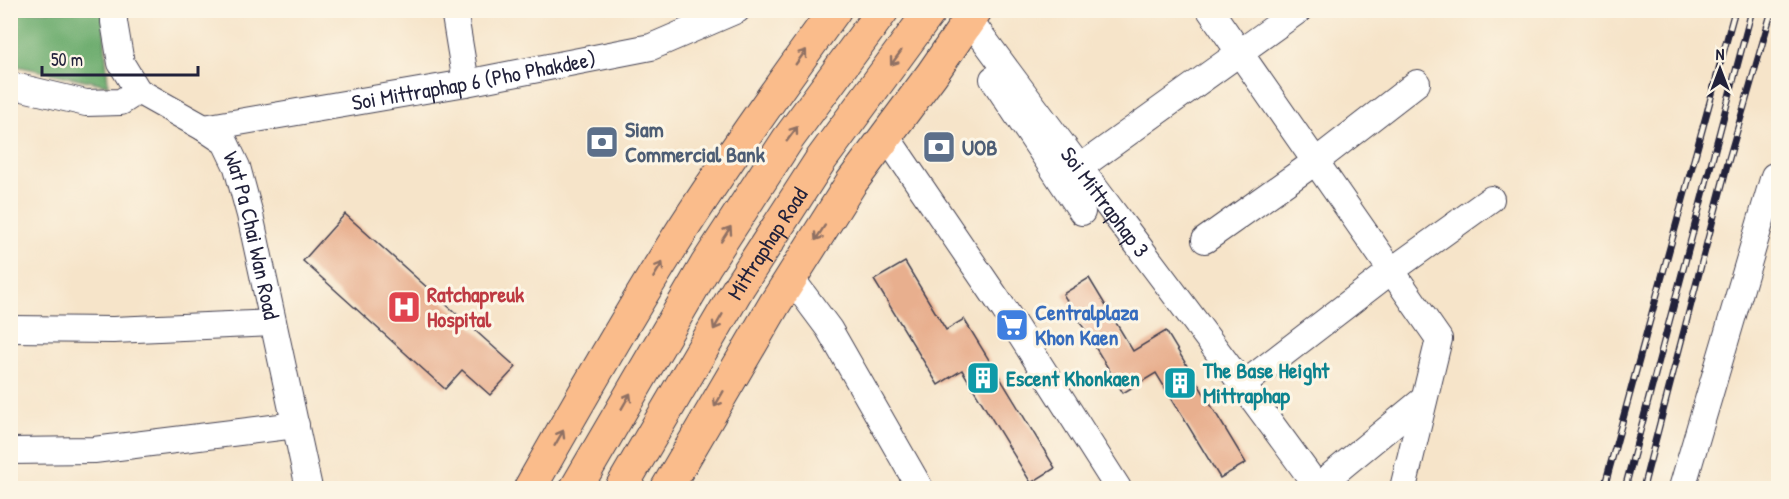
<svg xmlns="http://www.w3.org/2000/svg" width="1789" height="499" viewBox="0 0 1789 499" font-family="'Patrick Hand',sans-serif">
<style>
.forest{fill:#6ead6f;stroke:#486855;stroke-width:1.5}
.building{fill:#e8af8e}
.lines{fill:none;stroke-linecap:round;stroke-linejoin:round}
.minor-casing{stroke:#423f50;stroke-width:28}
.major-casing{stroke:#423f50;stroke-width:34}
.minor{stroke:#fff;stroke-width:26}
.major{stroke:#fabc8b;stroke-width:32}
.rail-casing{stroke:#22223b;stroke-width:7}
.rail{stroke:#fcf5e5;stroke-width:4.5;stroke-dasharray:14;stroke-linecap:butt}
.oneway{stroke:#8e6f63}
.labels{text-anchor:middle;stroke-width:6;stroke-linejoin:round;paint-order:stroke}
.street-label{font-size:22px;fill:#22223b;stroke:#fcf5e5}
.service-label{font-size:22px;font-weight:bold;fill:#4e5e75;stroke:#fcf5e5;text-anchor:start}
.health-label{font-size:22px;font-weight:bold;fill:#be3a42;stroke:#fcf5e5;text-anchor:start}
.shop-label{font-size:22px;font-weight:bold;fill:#366cbe;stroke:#fcf5e5;text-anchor:start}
.culture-label{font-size:22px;font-weight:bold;fill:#0d838f;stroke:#fcf5e5;text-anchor:start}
</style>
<rect width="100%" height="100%" fill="#fcf5e5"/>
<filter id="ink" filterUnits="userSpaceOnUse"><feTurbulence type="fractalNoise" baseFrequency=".0167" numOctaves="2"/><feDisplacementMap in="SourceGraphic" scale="12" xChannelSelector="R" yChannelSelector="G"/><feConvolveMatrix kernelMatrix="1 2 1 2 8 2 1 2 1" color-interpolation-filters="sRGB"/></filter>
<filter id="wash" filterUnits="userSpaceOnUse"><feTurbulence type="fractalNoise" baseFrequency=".008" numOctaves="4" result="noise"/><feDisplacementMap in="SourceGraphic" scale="24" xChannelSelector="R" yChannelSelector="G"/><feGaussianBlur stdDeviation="1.35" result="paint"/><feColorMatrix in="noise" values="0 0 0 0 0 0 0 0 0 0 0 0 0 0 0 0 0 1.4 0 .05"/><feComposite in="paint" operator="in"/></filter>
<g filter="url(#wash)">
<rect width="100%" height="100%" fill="#f6e4c9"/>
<path class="forest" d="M 11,11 L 103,11 L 108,85 L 11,65 Z"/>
<g id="blocks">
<path class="building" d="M 345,214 L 516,367 L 490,395 L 462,370 L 445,389 L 303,261 Z
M 905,262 L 946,330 L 964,319 L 1055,468 L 1031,483 L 962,370 L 938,385 L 874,280 Z
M 1089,278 L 1133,351 L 1166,331 L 1246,463 L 1220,478 L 1156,373 L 1123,393 L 1063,294 Z"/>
</g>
</g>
<g filter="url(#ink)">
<use href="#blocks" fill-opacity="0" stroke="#423f50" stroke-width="1.5"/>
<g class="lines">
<defs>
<g id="minor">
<path id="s1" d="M 114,10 L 114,22 L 121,63 L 138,91 L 204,128 L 225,142 L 237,167 L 250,215 L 309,488"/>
<path d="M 454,10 L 466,83"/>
<path d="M 1210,10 L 1439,339 L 1403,488"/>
<path id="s2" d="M 969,19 C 1084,176 1204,330 1318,488"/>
<path d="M 993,79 L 1082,212"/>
<path d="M 10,85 L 86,103 L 121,102 L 138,91"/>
<path id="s3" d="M 204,128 L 466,83 L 651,47 L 737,10"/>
<path d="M 886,136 L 1004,309 L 1118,488"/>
<path d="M 1079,168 L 1299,10"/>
<path d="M 1205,240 L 1315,162 L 1417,83"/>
<path d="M 791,278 L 829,329 L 920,488"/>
<path d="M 10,329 L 113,330 L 273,323"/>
<path d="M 1244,384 L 1391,271 L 1491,199"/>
<path d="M 10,451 L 94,450 L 296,425"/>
<path d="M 1317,487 L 1424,399"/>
<path d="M 1682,488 L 1774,176 L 1778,177"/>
</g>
<g id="major">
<path d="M 530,488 C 576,407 622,325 672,246 C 723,165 779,87 835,10"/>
<path d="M 576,488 L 706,265 L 788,139 L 883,10"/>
<path id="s4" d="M 621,488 L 740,285 L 820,161 L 931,10"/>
<path d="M 667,488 L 774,305 L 851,183 L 932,74 L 976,10"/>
</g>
</defs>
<use href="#minor" class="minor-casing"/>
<use href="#major" class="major-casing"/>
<use href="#minor" class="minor"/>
<use href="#major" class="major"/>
<defs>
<path id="rail" d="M 1604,488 L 1735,10
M 1625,488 L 1752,10
M 1643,488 L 1728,162 L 1772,10"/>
</defs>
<use href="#rail" class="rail-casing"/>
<use href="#rail" class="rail"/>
</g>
<defs><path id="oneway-shaft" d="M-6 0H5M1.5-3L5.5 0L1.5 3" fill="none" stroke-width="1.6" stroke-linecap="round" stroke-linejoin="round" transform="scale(1.5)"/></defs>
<g class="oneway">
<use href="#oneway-shaft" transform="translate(801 57) rotate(-54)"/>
<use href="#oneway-shaft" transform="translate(896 58) rotate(126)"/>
<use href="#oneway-shaft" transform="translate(792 134) rotate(-54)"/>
<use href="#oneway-shaft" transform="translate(820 233) rotate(123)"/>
<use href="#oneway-shaft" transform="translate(726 234) rotate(-57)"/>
<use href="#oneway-shaft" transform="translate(658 270) rotate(-59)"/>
<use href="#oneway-shaft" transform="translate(718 322) rotate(120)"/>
<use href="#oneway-shaft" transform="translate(719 399) rotate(120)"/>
<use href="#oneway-shaft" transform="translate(626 401) rotate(-60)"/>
<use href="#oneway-shaft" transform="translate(559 438) rotate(-60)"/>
</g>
</g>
<defs>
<symbol id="bank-square" viewBox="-11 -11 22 22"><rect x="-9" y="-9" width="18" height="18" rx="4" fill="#5c6f8a" stroke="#fcf5e5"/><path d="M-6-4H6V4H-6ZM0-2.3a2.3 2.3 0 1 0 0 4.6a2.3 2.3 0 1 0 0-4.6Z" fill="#fff"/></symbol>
<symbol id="hospital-square" viewBox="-11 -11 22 22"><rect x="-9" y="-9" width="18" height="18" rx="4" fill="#e0444e" stroke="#fcf5e5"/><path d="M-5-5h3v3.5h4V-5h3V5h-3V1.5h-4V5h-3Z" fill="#fff"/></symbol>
<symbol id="supermarket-square" viewBox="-11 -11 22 22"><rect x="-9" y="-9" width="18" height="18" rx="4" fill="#3f7fe0" stroke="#fcf5e5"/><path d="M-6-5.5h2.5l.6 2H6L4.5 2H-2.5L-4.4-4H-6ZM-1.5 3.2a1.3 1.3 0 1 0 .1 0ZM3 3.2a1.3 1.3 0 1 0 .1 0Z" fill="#fff"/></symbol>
<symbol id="building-square" viewBox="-11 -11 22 22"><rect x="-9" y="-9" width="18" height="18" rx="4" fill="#0f9aa8" stroke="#fcf5e5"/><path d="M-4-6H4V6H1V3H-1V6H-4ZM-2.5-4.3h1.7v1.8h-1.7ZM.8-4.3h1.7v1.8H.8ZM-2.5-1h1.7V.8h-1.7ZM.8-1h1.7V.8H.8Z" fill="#fff"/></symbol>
</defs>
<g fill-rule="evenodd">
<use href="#bank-square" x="583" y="123" width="38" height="38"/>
<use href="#bank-square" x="920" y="128" width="38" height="38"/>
<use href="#hospital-square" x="385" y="288" width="38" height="38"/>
<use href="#supermarket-square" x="993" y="306" width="38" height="38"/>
<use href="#building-square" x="964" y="359" width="38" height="38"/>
<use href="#building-square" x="1161" y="364" width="38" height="38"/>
</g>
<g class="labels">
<g class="street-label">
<text dy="8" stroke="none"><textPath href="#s3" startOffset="274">Soi Mittraphap 6 (Pho Phakdee)</textPath></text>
<text dy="8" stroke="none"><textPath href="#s2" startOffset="228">Soi Mittraphap 3</textPath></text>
<text dy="8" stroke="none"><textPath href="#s1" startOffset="285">Wat Pa Chai Wan Road</textPath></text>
<text dy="8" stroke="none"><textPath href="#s4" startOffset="285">Mittraphap Road</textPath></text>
</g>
<g class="service-label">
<text x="625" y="137">Siam<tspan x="625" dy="25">Commercial Bank</tspan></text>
<text x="962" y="155">UOB</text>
</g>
<g class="health-label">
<text x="427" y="302">Ratchapreuk<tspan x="427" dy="25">Hospital</tspan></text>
</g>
<g class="shop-label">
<text x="1035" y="320">Centralplaza<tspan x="1035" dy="25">Khon Kaen</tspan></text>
</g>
<g class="culture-label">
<text x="1203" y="378">The Base Height<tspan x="1203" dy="25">Mittraphap</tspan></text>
<text x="1006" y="386">Escent Khonkaen</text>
</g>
</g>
<rect width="1789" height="499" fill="none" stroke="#fcf5e5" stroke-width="36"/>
<g transform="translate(1720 69)" stroke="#fcf5e5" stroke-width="4.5" paint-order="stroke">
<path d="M0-4.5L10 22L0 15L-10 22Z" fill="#22223b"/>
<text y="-9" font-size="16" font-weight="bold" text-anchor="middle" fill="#22223b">N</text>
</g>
<path d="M42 66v9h156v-9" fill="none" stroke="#22223b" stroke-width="3"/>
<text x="51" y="66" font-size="18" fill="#22223b" stroke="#fcf5e5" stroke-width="4.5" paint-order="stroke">50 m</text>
</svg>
